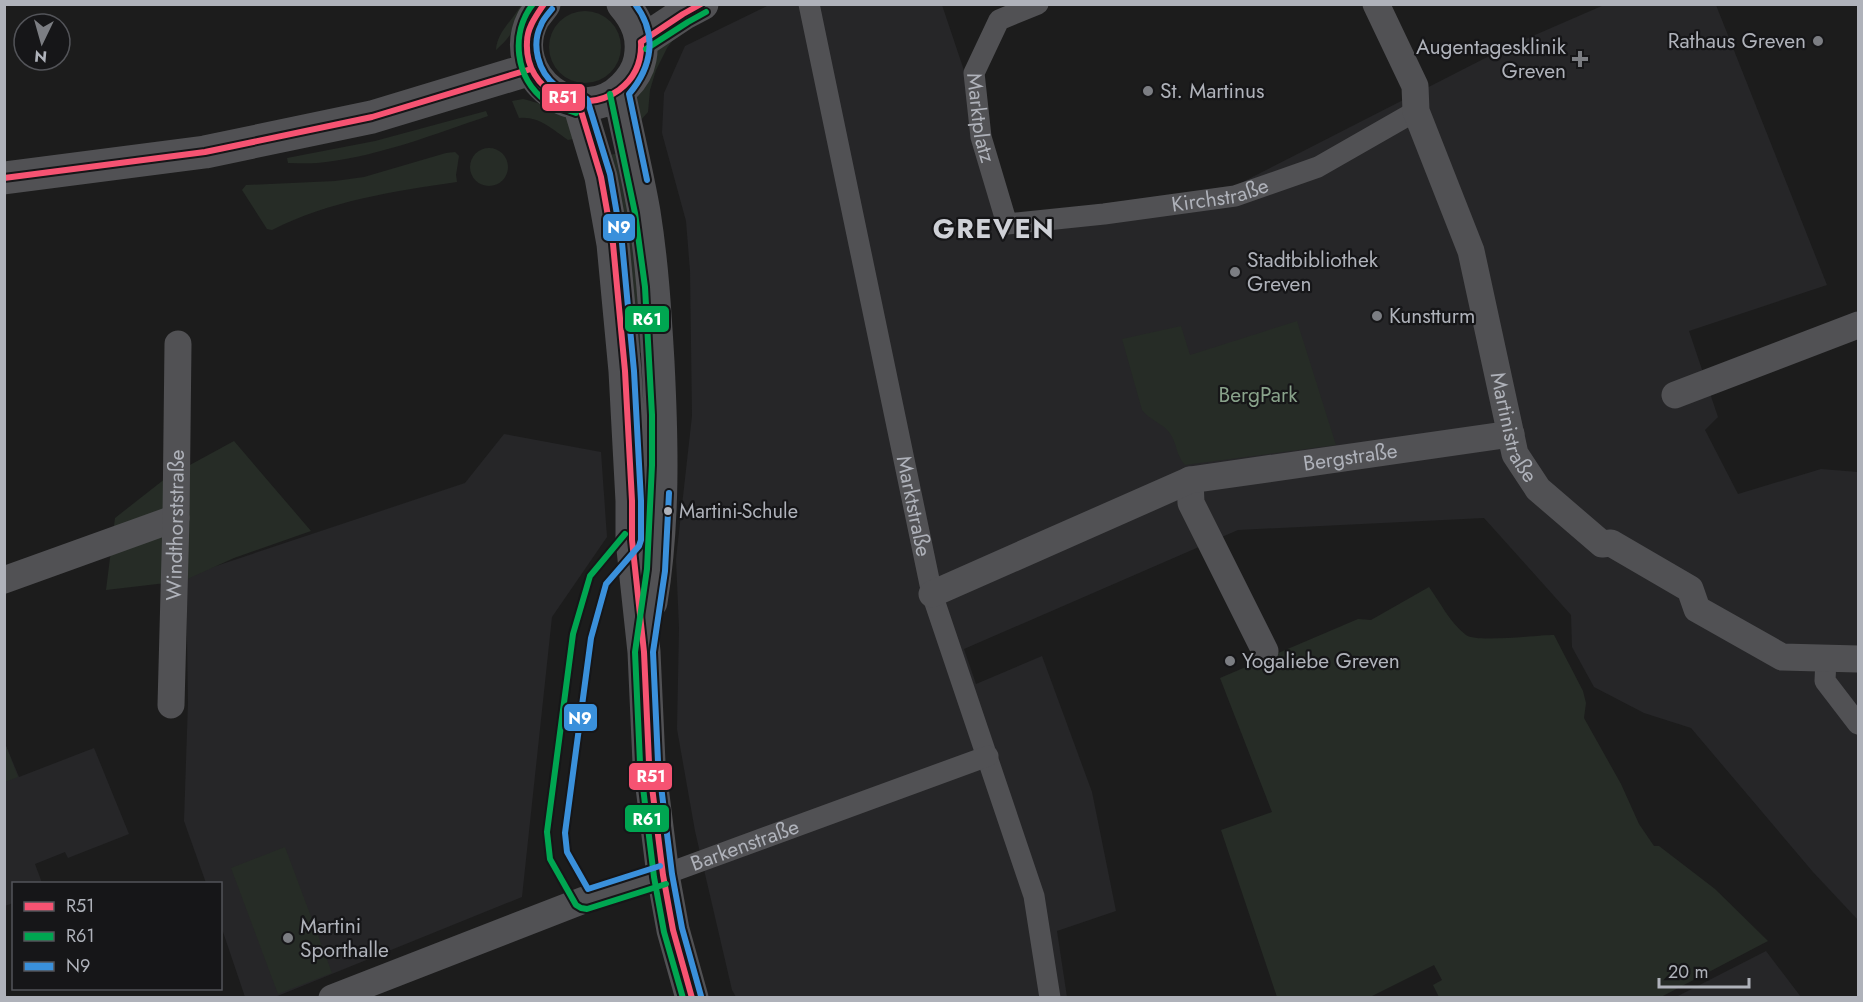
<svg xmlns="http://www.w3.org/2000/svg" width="1863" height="1002" viewBox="0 0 1863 1002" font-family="Jost,sans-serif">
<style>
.built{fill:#262628}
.green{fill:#262c26}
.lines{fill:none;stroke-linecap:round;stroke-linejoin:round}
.pedestrian{stroke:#515154;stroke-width:21}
.minor{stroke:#515154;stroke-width:27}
.tertiary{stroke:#515154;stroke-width:33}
.bus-1-casing{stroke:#161618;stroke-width:10}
.bus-2-casing{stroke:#161618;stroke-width:10}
.bus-3-casing{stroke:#161618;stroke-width:10}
.bus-1{stroke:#f65372;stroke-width:6}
.bus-2{stroke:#00a651;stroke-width:6}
.bus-3{stroke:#3a90db;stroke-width:6}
.poi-dot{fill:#7c7e83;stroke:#161618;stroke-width:2}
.bus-dot{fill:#afb2ba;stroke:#161618;stroke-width:2}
.labels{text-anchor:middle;stroke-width:4.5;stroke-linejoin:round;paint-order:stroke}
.bus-label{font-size:20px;fill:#afb2ba;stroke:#161618;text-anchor:start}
.poi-label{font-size:21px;fill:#afb2ba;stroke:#161618;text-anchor:start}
.street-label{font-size:21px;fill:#afb2ba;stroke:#161618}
.park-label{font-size:21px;fill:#89a38b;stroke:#161618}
.district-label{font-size:27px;font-weight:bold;letter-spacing:1.5px;fill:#cfd1d7;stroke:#161618}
.line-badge{stroke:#161618;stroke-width:2}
.badge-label{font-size:16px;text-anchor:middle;font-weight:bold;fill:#fff}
</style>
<rect width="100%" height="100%" fill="#1c1c1c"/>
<path class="built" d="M 769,5 L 942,5 L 1013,216 L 1235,186 L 1503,49 L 1604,5 L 1716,5 L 1827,285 L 1689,331 L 1718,417 L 1705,430 L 1738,494 L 1821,469 L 1858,472 L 1858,920 L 1813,872 L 1691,728 L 1644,713 L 1594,687 L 1572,647 L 1571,615 L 1484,518 L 1238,530 L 964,649 L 976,684 L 1042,656 L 1092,792 L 1116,911 L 1057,931 L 1067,997 L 736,997 L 732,990 L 695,831 L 677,729 L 679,628 L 676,559 L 692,416 L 690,271 L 686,221 L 662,133 L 664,93 L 685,46 Z
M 504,434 L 601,452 L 607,537 L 552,617 L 522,897 L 275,997 L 245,997 L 221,926 L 220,884 L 206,883 L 184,821 L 188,702 L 186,576 L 465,483 Z
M 4,741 L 19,777 L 94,748 L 129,834 L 68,858 L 65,852 L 35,864 L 42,883 L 14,884 L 13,903 L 5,906 Z
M 1766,951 L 1801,997 L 1676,997 Z"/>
<path class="green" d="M 521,5 L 529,5 C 519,22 511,37 496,50 C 497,32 513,20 521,5 Z
M549 47a36 36 0 1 1 72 0a36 36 0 1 1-72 0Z
M 680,31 L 667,48 L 656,70 L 650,90 L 648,112 L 640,121 L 634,105 L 655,53 L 663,40 Z
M 523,99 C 551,106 567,113 583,137 L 568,140 C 552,129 539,116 519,118 L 512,101 Z
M 486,111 L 488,116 C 435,134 382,155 326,162 C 314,164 301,163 288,163 L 287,158 L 375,141 Z
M470 167a19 19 0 1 1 38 0a19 19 0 1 1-38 0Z
M 455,152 L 459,156 L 456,175 L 457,182 C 394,191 329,201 272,230 L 267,229 L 242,190 L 246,185 L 335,181 L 364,177 L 446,153 Z
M 621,153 L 650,352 L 639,353 L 609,155 Z
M 1297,321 L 1336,445 L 1185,465 C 1177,457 1177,445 1171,435 C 1164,423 1150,421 1142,410 L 1122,339 L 1181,326 L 1190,355 Z
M 234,441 L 311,531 L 234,558 L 183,581 L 106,590 L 115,518 L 166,478 Z
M 1429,587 C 1440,602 1450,623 1466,635 C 1477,643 1537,635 1554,635 L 1583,691 L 1586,703 L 1584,718 L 1621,784 L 1639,824 L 1654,846 L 1659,846 L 1715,889 L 1768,941 L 1661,997 L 1439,997 L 1433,985 L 1442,980 L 1434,965 L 1370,997 L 1277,997 L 1221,830 L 1272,812 L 1220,678 L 1358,619 L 1371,620 Z
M 4,741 L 18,777 L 5,782 L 4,782 Z
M 285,847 L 332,973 L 278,994 L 231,868 Z"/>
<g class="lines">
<g class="pedestrian">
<path id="s1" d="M 809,4 L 932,594 L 1034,896 L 1050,998"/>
<path id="s2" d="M 1038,4 L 999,20 L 974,73 L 981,137 L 1007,224 L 1104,214 L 1235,196 L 1318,167 L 1416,111"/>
<path d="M 1826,658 L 1825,681 L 1858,724"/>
<path id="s3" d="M 663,875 L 988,756"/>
</g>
<g class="minor">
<path id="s4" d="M 1376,4 L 1415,86 L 1416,111 L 1471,251 L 1515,454 L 1538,489 L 1602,544 L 1611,543 L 1690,589 L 1697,609 L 1782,657 L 1858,659"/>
<path d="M 1675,395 L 1858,325"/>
<path d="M 1190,480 L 1191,503 L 1265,651"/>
<path d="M 4,580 L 176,518"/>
<path id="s5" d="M 932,594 L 1190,480 L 1511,434"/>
<path id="s6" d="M 171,705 L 176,518 L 178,344"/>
<path d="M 332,998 L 584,900 L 663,875"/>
</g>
<path class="tertiary" d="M 544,4 C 541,9 536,14 533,19 C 504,76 579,133 624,87 C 632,79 638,70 640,59 C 644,38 638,21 623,4
M 641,42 L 683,14 L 702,4
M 619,92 C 627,132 637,172 644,212 C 652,262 655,311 658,362 C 662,441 664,523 651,602
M 579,104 L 601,177 L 613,244 L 625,371 L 632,501 L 632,540 L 644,652 L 649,763 L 663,875 L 673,930 L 692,998
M 4,178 L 205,152 L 372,117 L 531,69"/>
<defs>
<path id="bus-1" d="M 544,4 C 536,16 527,28 527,42 C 524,92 580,118 619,90 C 635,78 642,62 641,42
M 641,42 L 683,14 L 701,4
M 579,104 L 601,177 L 613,244 L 625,371 L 632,501 L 632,540 L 644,652 L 649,763 L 663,875 L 673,930 L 692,998
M 4,178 L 205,152 L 372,117 L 531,69"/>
<path id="bus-2" d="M 533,4 C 510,33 515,79 546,101 C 555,107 566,109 576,113
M 646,49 L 688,22 L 706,12
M 610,94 L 635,213 L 645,287 L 652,415 L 652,465 L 647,569 L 635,652 L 640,763 L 654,877 L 664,932 L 683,998
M 625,534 L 590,576 L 573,634 L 547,832 L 550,859 L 576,905 L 581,908 L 587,909 L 666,884"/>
<path id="bus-3" d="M 635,4 C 658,34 652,67 629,94 L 647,180
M 552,9 C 548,14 543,19 541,25 C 531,45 538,72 556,86 C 565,93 578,92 587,99 L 610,174 L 622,243 L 634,371 L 641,501 L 641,540 L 639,546 L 606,584 L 591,638 L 565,833 L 567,852 L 588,889 L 660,866
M 669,493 L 665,571 L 653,652 L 658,762 L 672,874 L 682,928 L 701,996"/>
</defs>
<use href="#bus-1" class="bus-1-casing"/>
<use href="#bus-2" class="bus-2-casing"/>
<use href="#bus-3" class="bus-3-casing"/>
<use href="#bus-1" class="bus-1"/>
<use href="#bus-2" class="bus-2"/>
<use href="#bus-3" class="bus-3"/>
</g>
<g class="poi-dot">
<circle cx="1818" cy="41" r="6"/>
<path d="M1577 50h6v6h6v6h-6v6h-6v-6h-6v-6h6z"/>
<circle cx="1148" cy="91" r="6"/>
<circle cx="1235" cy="272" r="6"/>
<circle cx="1377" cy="316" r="6"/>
<circle cx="1230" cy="661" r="6"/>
<circle cx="288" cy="938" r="6"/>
</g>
<circle class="bus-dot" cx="668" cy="511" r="5"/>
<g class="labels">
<g class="bus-label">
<text x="679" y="518">Martini-Schule</text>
</g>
<g class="poi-label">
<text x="1806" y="48" text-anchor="end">Rathaus Greven</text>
<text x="1566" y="54" text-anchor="end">Augentagesklinik<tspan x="1566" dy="24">Greven</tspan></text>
<text x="1160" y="98">St. Martinus</text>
<text x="1247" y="267">Stadtbibliothek<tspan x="1247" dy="24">Greven</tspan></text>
<text x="1389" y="323">Kunstturm</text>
<text x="1242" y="668">Yogaliebe Greven</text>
<text x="300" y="933">Martini<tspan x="300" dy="24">Sporthalle</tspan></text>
</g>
<g class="street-label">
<text dy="7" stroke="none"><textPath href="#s2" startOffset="146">Marktplatz</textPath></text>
<text dy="7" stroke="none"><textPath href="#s2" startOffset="471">Kirchstraße</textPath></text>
<text dy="7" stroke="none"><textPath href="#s4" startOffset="448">Martinistraße</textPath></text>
<text dy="7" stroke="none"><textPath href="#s5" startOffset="444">Bergstraße</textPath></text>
<text dy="7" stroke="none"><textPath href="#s1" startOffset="513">Marktstraße</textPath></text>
<text dy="7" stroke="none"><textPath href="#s6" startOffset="180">Windthorststraße</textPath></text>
<text dy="7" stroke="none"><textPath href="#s3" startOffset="87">Barkenstraße</textPath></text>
</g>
<g class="park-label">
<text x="1258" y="402">BergPark</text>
</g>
<g class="district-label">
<text x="994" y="238">GREVEN</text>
</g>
</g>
<g class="line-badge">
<rect x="541" y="83" width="45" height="29" rx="6" fill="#f65372"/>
<rect x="602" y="213" width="34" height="29" rx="6" fill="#3a90db"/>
<rect x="624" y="305" width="46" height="28" rx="6" fill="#00a651"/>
<rect x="563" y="703" width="35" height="29" rx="6" fill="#3a90db"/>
<rect x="628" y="762" width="45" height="29" rx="6" fill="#f65372"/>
<rect x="624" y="804" width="46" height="29" rx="6" fill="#00a651"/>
</g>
<g class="badge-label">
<text x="563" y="103">R51</text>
<text x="619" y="233">N9</text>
<text x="647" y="325">R61</text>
<text x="580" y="724">N9</text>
<text x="651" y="782">R51</text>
<text x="647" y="825">R61</text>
</g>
<rect width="1863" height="1002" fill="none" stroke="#afb2ba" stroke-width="12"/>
<rect x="12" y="882" width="210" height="108" fill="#161618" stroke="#535459" stroke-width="1.5"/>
<rect x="24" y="902" width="30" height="9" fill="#f65372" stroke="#535459" stroke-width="1.5"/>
<text x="66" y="912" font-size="18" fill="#afb2ba">R51</text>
<rect x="24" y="932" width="30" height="9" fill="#00a651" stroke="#535459" stroke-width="1.5"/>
<text x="66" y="942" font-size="18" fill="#afb2ba">R61</text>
<rect x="24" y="962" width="30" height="9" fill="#3a90db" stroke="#535459" stroke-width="1.5"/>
<text x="66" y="972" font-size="18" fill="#afb2ba">N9</text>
<g transform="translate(42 42) rotate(185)"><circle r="28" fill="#161618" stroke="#535459" stroke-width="1.5"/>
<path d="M0-4.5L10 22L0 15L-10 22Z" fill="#7c7e83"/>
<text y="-9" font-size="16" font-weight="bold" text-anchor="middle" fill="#afb2ba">N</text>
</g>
<path d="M1659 978v9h90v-9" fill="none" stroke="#afb2ba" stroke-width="3"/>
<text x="1668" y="978" font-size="18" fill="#afb2ba" stroke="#161618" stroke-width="4.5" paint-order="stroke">20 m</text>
</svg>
